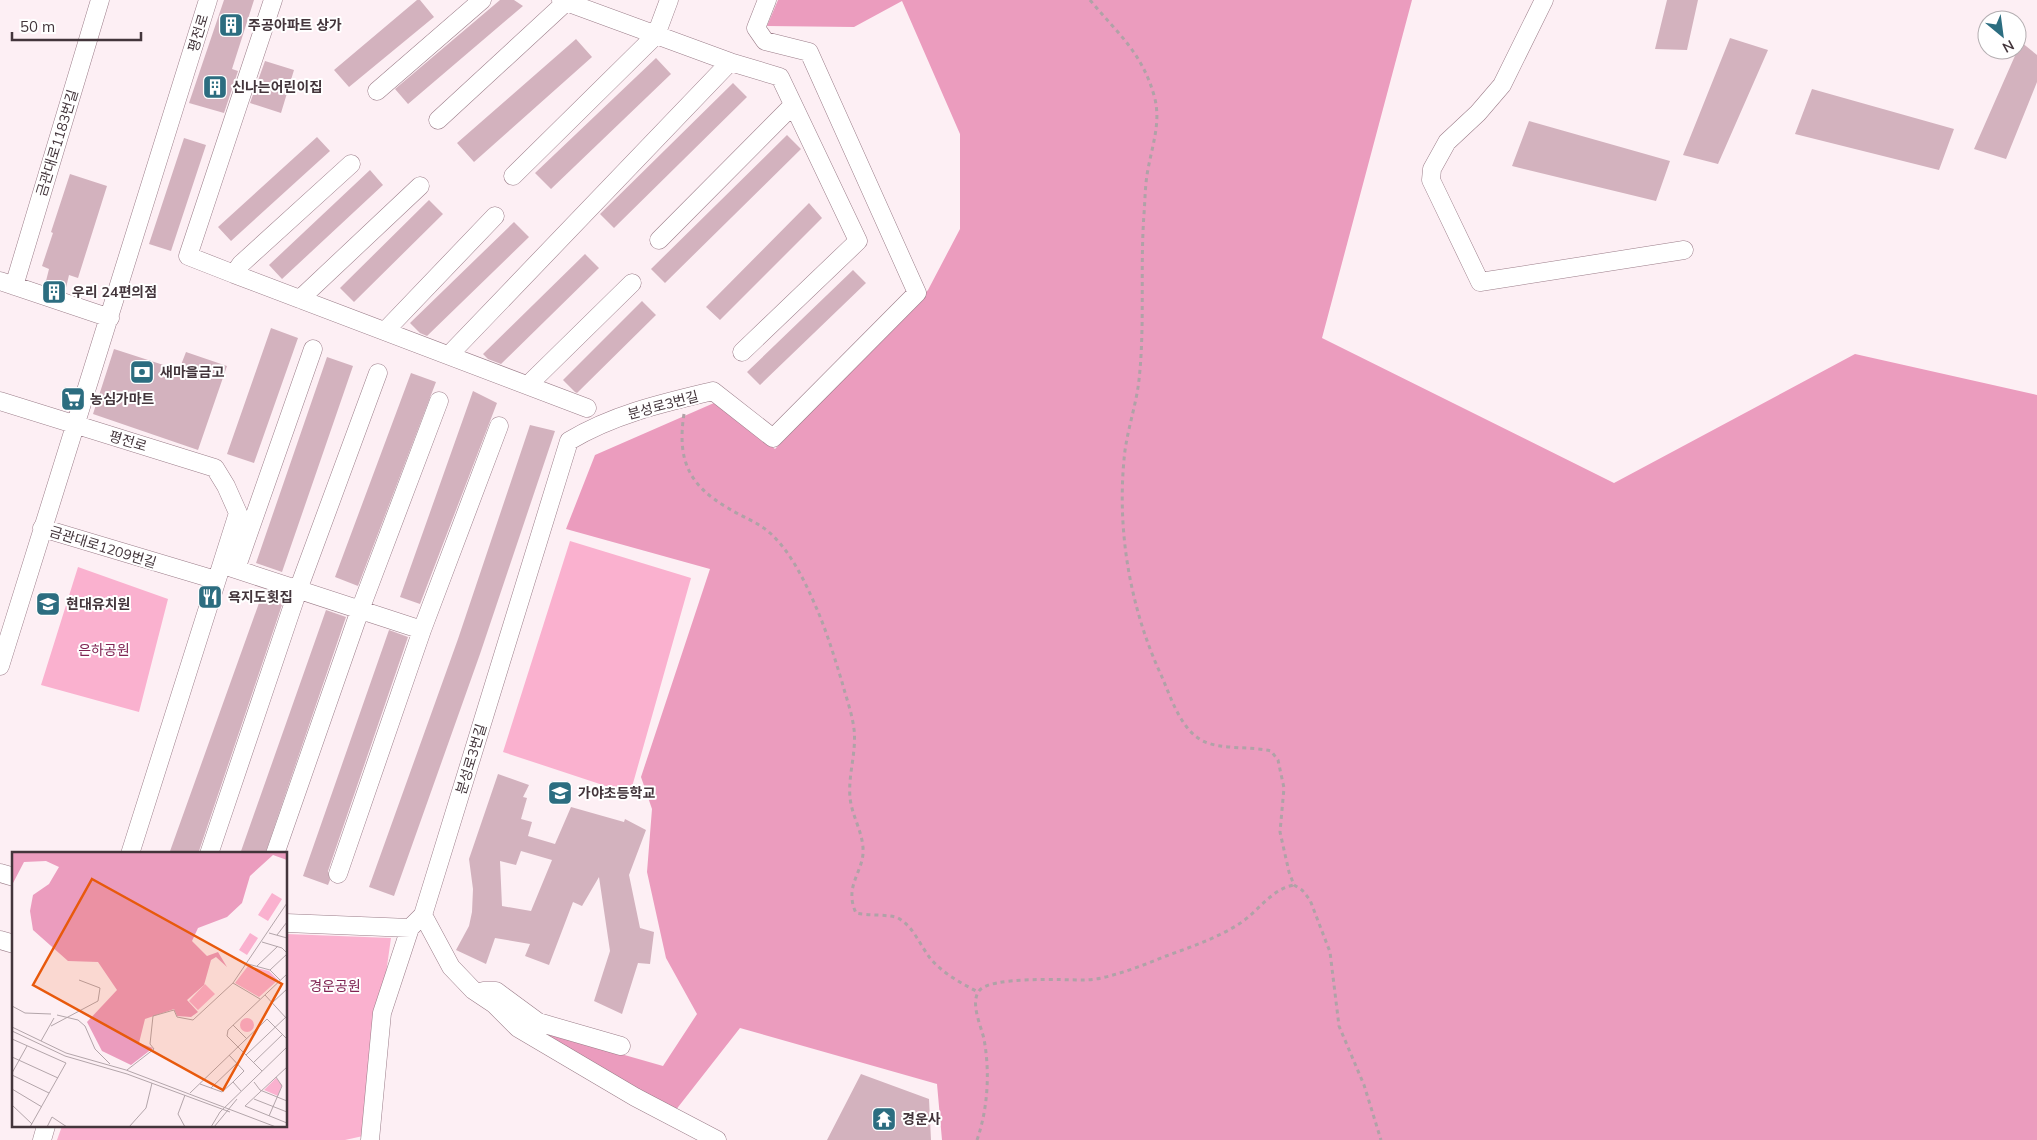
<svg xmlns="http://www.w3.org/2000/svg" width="2037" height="1140" viewBox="0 0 2037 1140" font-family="Mulish,'Noto Sans KR',sans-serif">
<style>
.green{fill:#fab1cf}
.forest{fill:#eb9cbe}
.building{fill:#d3b2be;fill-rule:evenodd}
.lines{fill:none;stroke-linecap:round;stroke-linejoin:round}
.minor-casing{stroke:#9b7d89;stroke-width:19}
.path{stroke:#b0a2a7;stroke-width:3;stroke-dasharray:4 4;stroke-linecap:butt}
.minor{stroke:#fff;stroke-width:18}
.labels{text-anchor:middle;stroke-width:4;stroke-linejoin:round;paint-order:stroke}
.poi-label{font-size:14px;font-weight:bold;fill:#43353b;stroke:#fff;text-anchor:start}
.street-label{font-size:14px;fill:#43353b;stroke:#fff}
.park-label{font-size:14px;fill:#7f2453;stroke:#fff}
.inset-road{fill:none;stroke:#b3a5aa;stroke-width:1}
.view{fill:#e8590c;fill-opacity:0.15;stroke:#e8590c;stroke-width:2.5}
.inset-edge{fill:none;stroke:#43353b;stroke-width:2.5}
</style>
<rect width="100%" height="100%" fill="#fdeff4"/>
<path class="green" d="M 570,541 L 691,578 L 630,794 L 503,752 Z
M 78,567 L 168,599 L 139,712 L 41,685 Z
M 286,934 L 391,938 L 363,1136 L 345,1140 L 57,1140 L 62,1126 L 286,1126 Z"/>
<path class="forest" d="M 778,0 L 1412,0 L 1322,338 L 1614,483 L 1855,354 L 2037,395 L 2037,1140 L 942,1140 L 937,1084 L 740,1028 L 675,1111 L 530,1028 L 663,1066 L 697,1014 L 666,958 L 647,872 L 652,809 L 641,777 L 710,569 L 566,529 L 595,455 L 714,403 L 775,449 L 928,290 L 960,229 L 960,134 L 902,1 L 854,27 L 767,26 Z"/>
<path class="building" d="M 224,0 L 254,0 L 232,69 L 238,71 L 224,113 L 189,103 Z
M 417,0 L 420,0 L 434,17 L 349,87 L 334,70 Z
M 500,0 L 514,0 L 523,6 L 408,104 L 395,89 Z
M 1667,0 L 1698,0 L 1687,50 L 1655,49 Z
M 1730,38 L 1768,50 L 1718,164 L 1683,155 Z
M 576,39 L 592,57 L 474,162 L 457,143 Z
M 2021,42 L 2037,55 L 2037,82 L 2006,159 L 1974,149 Z
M 656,58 L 671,74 L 551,189 L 535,173 Z
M 265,61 L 294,70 L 281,113 L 250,103 Z
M 733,83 L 747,97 L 614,228 L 600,214 Z
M 1812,89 L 1954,129 L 1939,170 L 1795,134 Z
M 1529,121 L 1670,161 L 1656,201 L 1512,166 Z
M 787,135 L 801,149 L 665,283 L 651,269 Z
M 317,137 L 330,151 L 231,241 L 218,227 Z
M 184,138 L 206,145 L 171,251 L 149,244 Z
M 370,170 L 383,185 L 282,279 L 269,265 Z
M 70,174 L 107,186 L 78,278 L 69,275 L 65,292 L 45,285 L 49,269 L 42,266 L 53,233 L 51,232 Z
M 429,200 L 443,214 L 354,302 L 340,288 Z
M 809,203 L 822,218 L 720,320 L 706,307 Z
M 514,222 L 529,237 L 427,336 L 420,333 L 410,323 Z
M 585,254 L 599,268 L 501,364 L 488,359 L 483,354 Z
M 853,270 L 866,283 L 760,385 L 747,372 Z
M 642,301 L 656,315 L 577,393 L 575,392 L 563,380 Z
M 271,328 L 298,338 L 254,463 L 227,454 Z
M 114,349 L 179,370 L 186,352 L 227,366 L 198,450 L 93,414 Z
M 327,357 L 353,366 L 282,572 L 256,563 Z
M 411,373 L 436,382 L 358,586 L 335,577 Z
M 473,391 L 497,403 L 420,604 L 400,597 Z
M 530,425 L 555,431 L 480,654 L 394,896 L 369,887 L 458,639 Z
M 264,589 L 285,596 L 198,854 L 169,854 Z
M 326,610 L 346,617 L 265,854 L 240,854 Z
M 389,630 L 408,637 L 328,871 L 330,880 L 328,885 L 303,876 Z
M 498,774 L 529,785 L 523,797 L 527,798 L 521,819 L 532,822 L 528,836 L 555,844 L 571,807 L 624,822 L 625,819 L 646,830 L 629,875 L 640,928 L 654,932 L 650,964 L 638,963 L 622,1014 L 594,1001 L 610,951 L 599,877 L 582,906 L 573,902 L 549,965 L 525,956 L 530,944 L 495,938 L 486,964 L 456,950 L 469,926 L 472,912 L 473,889 L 469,859 ZM 521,851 L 552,860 L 531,911 L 502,906 L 500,861 L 516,865 Z
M 861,1074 L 929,1099 L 931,1140 L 827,1140 Z"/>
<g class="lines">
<defs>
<path id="minor" d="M 273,0 L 188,256 L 234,274 L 241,264 L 351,164
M 561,0 L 730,62 L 780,77 L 858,241 L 742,352
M 1544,0 L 1502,85 L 1478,113 L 1447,142 L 1432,169 L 1431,180 L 1480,282 L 1684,250
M 377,91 L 482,0
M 438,120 L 566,2
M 513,176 L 656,35 L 669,0
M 659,240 L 793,105
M 234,274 L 587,408
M 0,281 L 110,318
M 14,286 L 100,0
M 300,299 L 420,186
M 385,331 L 495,216
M 449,355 L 730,62
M 528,385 L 632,283
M 0,401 L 215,468 L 226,486 L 238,513 L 130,854
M 42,528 L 216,580
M 226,566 L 422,630
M 236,569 L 313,349
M 0,666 L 208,0
M 209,854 L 298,590 L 378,373
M 275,854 L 360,610 L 439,401
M 0,873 L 14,877
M 338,874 L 422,630 L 499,426
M 423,915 L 451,967 L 473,990 L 494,1004 L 518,1028 L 635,1097 L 717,1140
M 286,923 L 410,928 L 423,915 L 569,441 C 614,414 663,403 713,391 L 773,438 L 917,293 L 809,52 L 765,41 L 756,28 L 767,0
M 0,940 L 14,944
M 483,991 L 496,991 L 538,1022 L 621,1046
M 42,1140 L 46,1126
M 370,1140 L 382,1013 L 410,928"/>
</defs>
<use href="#minor" class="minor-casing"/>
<path class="path" d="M 1090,0 C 1118,34 1143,53 1155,99 C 1161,125 1151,149 1147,175 C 1145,188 1145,201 1144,214 C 1140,269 1145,325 1139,380 C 1136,407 1126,433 1124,460 C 1117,534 1131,611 1162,677 C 1171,698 1181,730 1203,741 C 1221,750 1250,746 1271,751 L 1278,760 L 1284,788 L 1280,832 L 1289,872 L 1294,885 L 1302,890 L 1310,900 L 1330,952 L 1339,1026 L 1364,1085 L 1381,1140
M 684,414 C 677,459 688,485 728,508 C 742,517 758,522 770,533 C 793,554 807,586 819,614 C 828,636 835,659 842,682 C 846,697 852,713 854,729 C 857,754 846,780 851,804 C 854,819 862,832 863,848 C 865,871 843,885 856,913 C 869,916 889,914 898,918 C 913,926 920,945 930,958 C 942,973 961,983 978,992
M 977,1140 C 988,1108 990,1072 984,1039 C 981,1026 970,1003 979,991 C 989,976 1064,980 1083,980 C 1093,980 1103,978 1113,975 C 1131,970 1149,963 1166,956 C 1191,947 1217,938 1239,924 C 1258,912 1271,889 1294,885"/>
<use href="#minor" class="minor"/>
</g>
<defs>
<symbol id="building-square" viewBox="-11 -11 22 22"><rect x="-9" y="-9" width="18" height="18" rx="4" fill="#2c6d80" stroke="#fff"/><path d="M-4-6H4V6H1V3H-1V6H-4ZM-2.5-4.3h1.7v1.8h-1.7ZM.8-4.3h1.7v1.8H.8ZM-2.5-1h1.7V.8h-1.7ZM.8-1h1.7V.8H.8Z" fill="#fff"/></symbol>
<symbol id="bank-square" viewBox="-11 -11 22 22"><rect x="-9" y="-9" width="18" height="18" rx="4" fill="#2c6d80" stroke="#fff"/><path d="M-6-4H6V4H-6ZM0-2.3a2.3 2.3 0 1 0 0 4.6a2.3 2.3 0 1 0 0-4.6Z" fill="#fff"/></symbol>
<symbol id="supermarket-square" viewBox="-11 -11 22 22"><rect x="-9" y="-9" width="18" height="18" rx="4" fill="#2c6d80" stroke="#fff"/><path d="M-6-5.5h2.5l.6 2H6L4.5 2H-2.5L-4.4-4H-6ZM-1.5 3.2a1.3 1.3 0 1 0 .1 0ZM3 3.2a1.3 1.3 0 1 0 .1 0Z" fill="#fff"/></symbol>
<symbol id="restaurant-square" viewBox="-11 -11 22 22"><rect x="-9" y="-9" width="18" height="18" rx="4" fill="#2c6d80" stroke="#fff"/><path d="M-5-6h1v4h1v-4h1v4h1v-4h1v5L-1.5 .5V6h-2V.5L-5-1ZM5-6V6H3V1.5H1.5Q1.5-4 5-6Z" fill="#fff"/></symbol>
<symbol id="school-square" viewBox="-11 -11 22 22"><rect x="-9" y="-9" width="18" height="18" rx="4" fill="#2c6d80" stroke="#fff"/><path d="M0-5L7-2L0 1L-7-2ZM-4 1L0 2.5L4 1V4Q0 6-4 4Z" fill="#fff"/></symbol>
<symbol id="temple-square" viewBox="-11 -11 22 22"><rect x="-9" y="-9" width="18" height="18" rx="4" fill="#2c6d80" stroke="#fff"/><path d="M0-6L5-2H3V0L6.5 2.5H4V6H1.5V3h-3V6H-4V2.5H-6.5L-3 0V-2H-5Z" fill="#fff"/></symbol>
</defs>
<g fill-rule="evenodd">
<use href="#building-square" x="217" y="11" width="28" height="28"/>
<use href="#building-square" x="201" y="73" width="28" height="28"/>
<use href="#building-square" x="40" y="278" width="28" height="28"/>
<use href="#bank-square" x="128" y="358" width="28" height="28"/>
<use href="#supermarket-square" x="59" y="385" width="28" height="28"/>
<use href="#restaurant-square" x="196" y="583" width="28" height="28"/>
<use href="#school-square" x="34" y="590" width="28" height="28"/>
<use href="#school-square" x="546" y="779" width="28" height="28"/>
<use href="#temple-square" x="870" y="1105" width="28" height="28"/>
</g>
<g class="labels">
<g class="poi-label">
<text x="248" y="30">주공아파트 상가</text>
<text x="232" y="92">신나는어린이집</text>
<text x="72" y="297">우리 24편의점</text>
<text x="160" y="377">새마을금고</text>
<text x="90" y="404">농심가마트</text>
<text x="228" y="602">욕지도횟집</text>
<text x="66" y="609">현대유치원</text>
<text x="578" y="798">가야초등학교</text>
<text x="902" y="1124">경운사</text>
</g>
<g class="street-label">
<text transform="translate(198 33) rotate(-73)" y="5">평전로</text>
<text transform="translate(57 143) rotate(-73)" y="5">금관대로1183번길</text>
<text transform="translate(663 405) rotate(-15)" y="5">분성로3번길</text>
<text transform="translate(128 441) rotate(17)" y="5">평전로</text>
<text transform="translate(103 547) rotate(17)" y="5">금관대로1209번길</text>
<text transform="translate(471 759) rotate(-73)" y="5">분성로3번길</text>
</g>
<g class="park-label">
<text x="104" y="655">은하공원</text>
<text x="335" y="991">경운공원</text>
</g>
</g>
<g transform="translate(12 852)">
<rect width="275" height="275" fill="#fdeff4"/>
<path d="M 260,41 L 270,47 L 256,69 L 246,63 ZM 238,81 L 246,86 L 235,103 L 227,98 ZM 236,114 L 257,119 L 266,128 L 247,145 L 223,131 ZM 193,132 L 203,142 L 186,158 L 177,149 ZM228 173a7 7 0 1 1 14 0a7 7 0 1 1-14 0ZM 264,226 L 270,233 L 266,244 L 252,238 Z" fill="#fab1cf"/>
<path d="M 0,0 L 275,0 L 275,8 L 261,3 L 238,24 L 230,51 L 215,65 L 186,76 L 180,89 L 195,104 L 206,100 L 215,115 L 204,105 L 199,108 L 192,133 L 175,148 L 186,160 L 179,165 L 165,164 L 162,157 L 133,167 L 127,191 L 141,196 L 119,213 L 90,199 L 75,170 L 105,138 L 86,110 L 56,109 L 21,78 L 18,59 L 21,43 L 37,32 L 47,15 L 34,9 L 12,10 L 0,33 Z" fill="#eb9cbe"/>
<path class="inset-road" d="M 257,81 L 275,86M 265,83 L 275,70M 250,90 L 270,96 L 275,101M 236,112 L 258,118 L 268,128M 245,114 L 266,94M 258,118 L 275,102M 221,131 L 275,51M 253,143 L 275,167M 260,151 L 275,137M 0,154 L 13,161 L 39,162M 45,163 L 66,168 L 73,174 L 83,197 L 98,212M 221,173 L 235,187M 39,174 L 86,149 L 88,136 L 67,128M 0,175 L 54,201 L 114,218 L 264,275M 0,179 L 53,204 L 115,222 L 218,260M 0,187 L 54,211 L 18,275M 29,189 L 42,166M 217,203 L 232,219 L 221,230M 234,203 L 275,164M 0,205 L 46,226M 241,211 L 271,182M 275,215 L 233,254 L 275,271M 115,218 L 142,197 L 138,192 L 141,164 L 162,158 L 165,165 L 181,168 L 221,131 L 248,147M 250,219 L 215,184 L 216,178 L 275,122M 0,221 L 15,194M 0,223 L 37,241M 242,230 L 248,238 L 275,249M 188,232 L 210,240 L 221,230 L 229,239M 199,236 L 225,211M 0,237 L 30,255M 178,241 L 255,167 L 275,187M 173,243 L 166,262 L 173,275M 242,247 L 275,260M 0,253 L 20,272M 257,264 L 270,234 L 264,225M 35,275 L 40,265 L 55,275M 117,275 L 134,256 L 140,231M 199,275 L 208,260 L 275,195M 202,275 L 225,247"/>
<path class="view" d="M 80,27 L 270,132 L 211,238 L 21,133 Z"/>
<rect width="275" height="275" class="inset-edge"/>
</g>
<g transform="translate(2002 35) rotate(151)"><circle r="24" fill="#ffffff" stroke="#b4aeb1"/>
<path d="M0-4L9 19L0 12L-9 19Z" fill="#2c6d80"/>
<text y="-8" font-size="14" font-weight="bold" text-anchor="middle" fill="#43353b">N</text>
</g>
<path d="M12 32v8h129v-8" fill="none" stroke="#43353b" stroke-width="2.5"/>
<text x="20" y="32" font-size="15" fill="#43353b" stroke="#ffffff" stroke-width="4" paint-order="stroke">50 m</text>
</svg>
